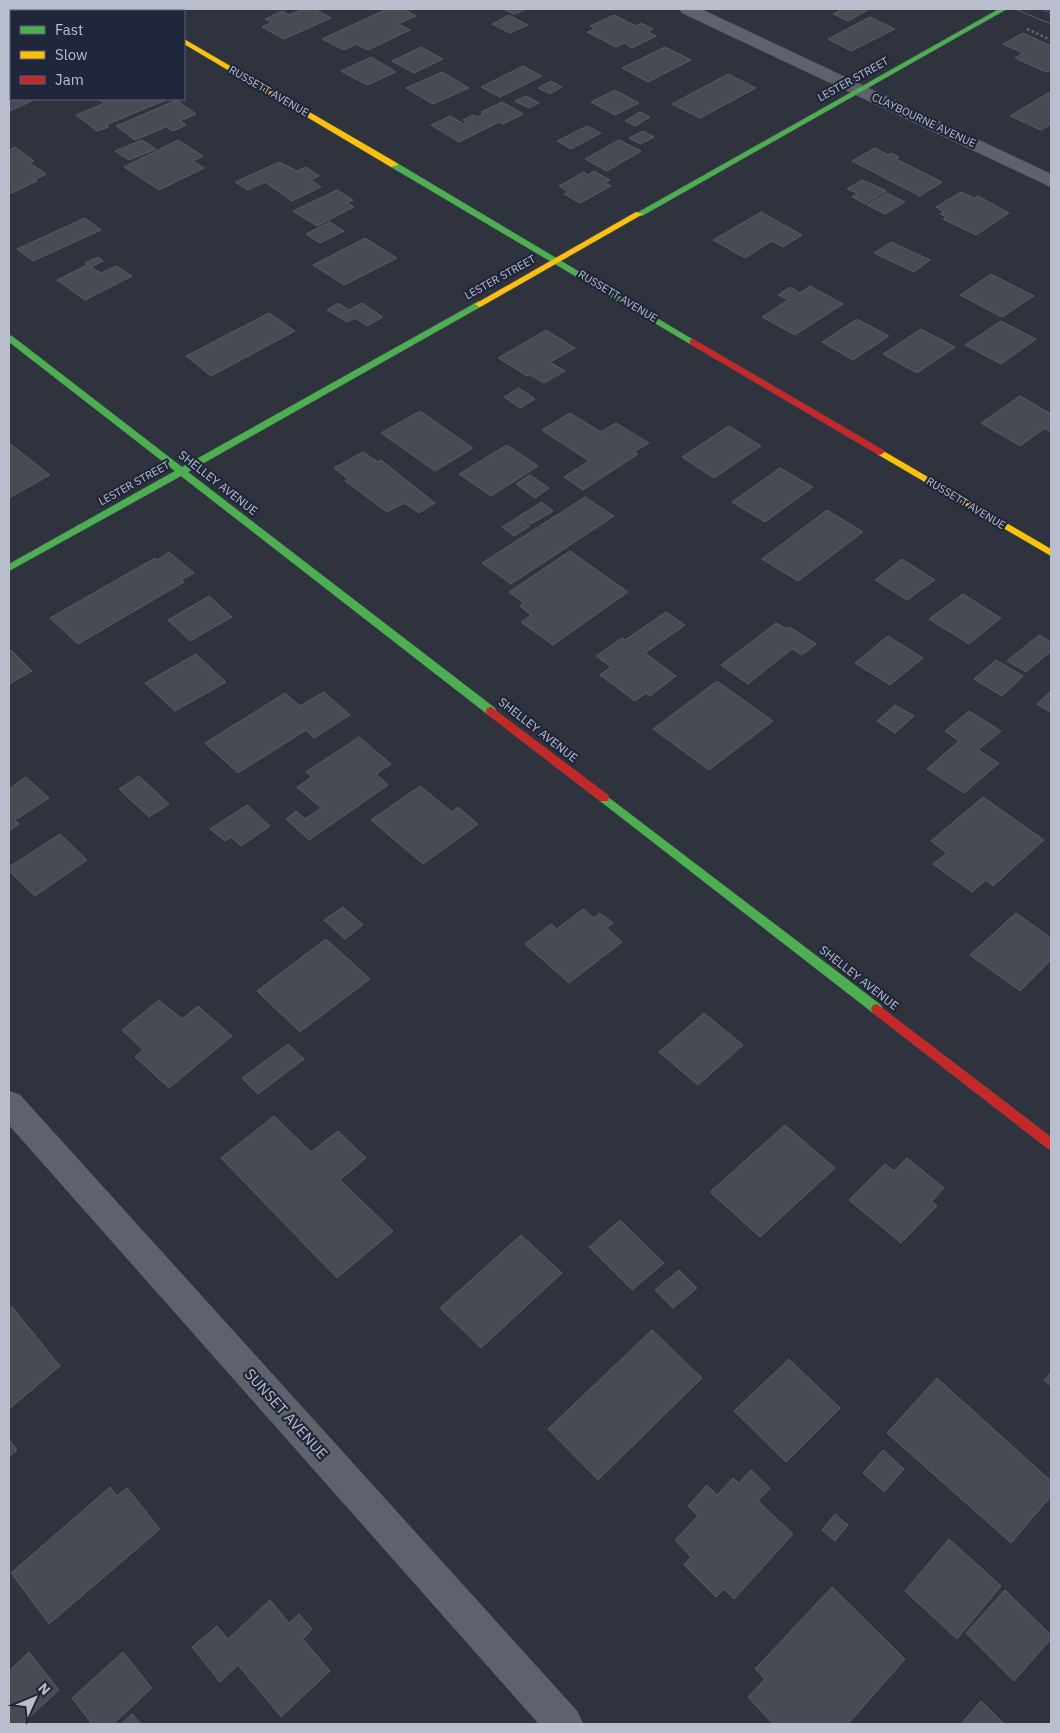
<svg xmlns="http://www.w3.org/2000/svg" width="1060" height="1733" viewBox="0 0 1060 1733" font-family="'IBM Plex Sans',sans-serif">
<style>
.building{fill:#474b54;stroke:#565b65}
.lines{fill:none;stroke-linecap:round;stroke-linejoin:round}
.street-casing{stroke:#4b4e56;stroke-width:1}
.fast-casing{stroke:#4b4e56;stroke-width:1}
.slow-casing{stroke:#4b4e56;stroke-width:1}
.jam-casing{stroke:#4b4e56;stroke-width:1}
.path{stroke:#61666f;stroke-width:2.5;stroke-dasharray:2.5 2.5;stroke-linecap:butt}
.street{fill:#5e626c;fill-rule:evenodd}
.fast{fill:#4caf50;fill-rule:evenodd}
.slow{fill:#ffc107;fill-rule:evenodd}
.jam{fill:#c62828;fill-rule:evenodd}
.tram{stroke:#5d606a;stroke-width:1}
.labels{text-anchor:middle;stroke-width:4.5;stroke-linejoin:round;paint-order:stroke}
.far-street-label{font-size:11px;fill:#b9bece;stroke:#20273a}
.street-label{font-size:12px;fill:#b9bece;stroke:#20273a}
.near-street-label{font-size:15px;fill:#b9bece;stroke:#20273a}
</style>
<rect width="100%" height="100%" fill="#2e333e"/>
<path class="building" d="M 304,9 L 314,9 L 331,18 L 284,39 L 262,27 L 272,22 L 265,19 L 282,11 L 289,15 Z
M 387,9 L 403,9 L 416,16 L 398,24 L 410,30 L 368,50 L 356,44 L 344,50 L 322,39 Z
M 503,9 L 526,9 L 514,14 Z
M 843,9 L 865,9 L 868,10 L 848,21 L 833,14 Z
M 509,15 L 528,25 L 510,33 L 492,24 Z
M 614,15 L 636,26 L 641,23 L 653,29 L 648,32 L 656,36 L 632,48 L 624,43 L 616,47 L 587,32 L 595,29 L 590,26 Z
M 870,17 L 895,29 L 851,51 L 828,39 Z
M 1023,33 L 1051,46 L 1051,70 L 1046,72 L 1015,58 L 1023,53 L 1003,44 Z
M 421,47 L 443,59 L 414,73 L 392,61 Z
M 665,47 L 691,60 L 648,82 L 622,68 Z
M 371,57 L 396,72 L 367,85 L 341,71 Z
M 523,66 L 542,76 L 500,97 L 481,87 Z
M 442,72 L 469,88 L 433,104 L 406,88 Z
M 728,74 L 756,88 L 700,118 L 672,104 Z
M 551,81 L 562,87 L 550,94 L 538,88 Z
M 11,86 L 11,99 L 36,99 L 10,111 L 9,87 Z
M 615,90 L 639,103 L 615,115 L 591,102 Z
M 1048,93 L 1051,94 L 1051,124 L 1041,130 L 1010,116 Z
M 526,96 L 539,103 L 529,108 L 515,101 Z
M 98,99 L 168,99 L 106,125 L 109,127 L 97,131 L 76,115 L 105,103 Z
M 177,100 L 196,114 L 180,121 L 186,125 L 173,131 L 166,127 L 135,140 L 116,126 Z
M 502,102 L 523,114 L 503,124 L 499,122 L 459,142 L 431,125 L 450,116 L 464,124 L 467,122 L 463,120 L 473,115 L 477,117 L 484,114 L 481,112 Z
M 640,112 L 650,117 L 635,126 L 625,121 Z
M 587,126 L 601,133 L 571,149 L 557,141 Z
M 643,131 L 654,137 L 641,144 L 629,138 Z
M 142,140 L 156,149 L 129,160 L 115,151 Z
M 178,140 L 203,156 L 193,161 L 204,168 L 159,190 L 124,167 Z
M 619,140 L 641,151 L 607,171 L 585,159 Z
M 15,147 L 34,161 L 30,163 L 46,174 L 34,180 L 37,181 L 9,194 L 9,150 Z
M 875,148 L 888,155 L 891,153 L 899,157 L 896,159 L 942,182 L 920,196 L 852,161 Z
M 279,162 L 297,171 L 306,167 L 319,176 L 311,180 L 321,187 L 292,201 L 265,182 L 248,190 L 235,182 Z
M 594,171 L 610,180 L 605,183 L 611,186 L 580,203 L 564,194 L 569,192 L 559,186 L 584,172 L 588,175 Z
M 862,180 L 872,184 L 886,191 L 865,204 L 852,197 L 857,193 L 847,189 Z
M 337,190 L 353,200 L 347,203 L 354,207 L 317,226 L 293,211 Z
M 961,192 L 974,198 L 978,196 L 1009,213 L 976,235 L 943,219 L 947,217 L 940,214 L 944,212 L 936,207 Z
M 887,193 L 905,202 L 885,214 L 867,205 Z
M 761,212 L 802,235 L 783,247 L 772,241 L 745,258 L 713,240 Z
M 85,218 L 101,230 L 33,261 L 17,249 Z
M 330,222 L 344,231 L 320,243 L 306,234 Z
M 365,238 L 397,258 L 344,285 L 313,265 Z
M 891,242 L 930,260 L 914,272 L 874,253 Z
M 98,257 L 103,261 L 91,267 L 101,273 L 117,266 L 132,276 L 85,300 L 57,280 L 87,265 L 85,263 Z
M 991,274 L 1034,296 L 1002,317 L 960,295 Z
M 810,286 L 843,304 L 795,335 L 762,317 L 788,300 L 778,295 L 790,287 L 800,293 Z
M 338,303 L 349,310 L 362,303 L 383,317 L 367,326 L 355,318 L 347,322 L 327,310 Z
M 269,313 L 295,331 L 211,376 L 186,356 Z
M 857,319 L 889,336 L 853,360 L 822,342 Z
M 1001,321 L 1036,339 L 1001,364 L 965,345 Z
M 921,329 L 955,347 L 917,373 L 883,354 Z
M 546,330 L 575,348 L 550,362 L 565,371 L 544,383 L 530,375 L 527,376 L 498,358 Z
M 519,388 L 535,399 L 520,408 L 504,397 Z
M 1020,396 L 1051,414 L 1051,432 L 1045,428 L 1020,446 L 981,423 Z
M 420,411 L 473,448 L 435,471 L 381,433 Z
M 570,413 L 601,432 L 616,423 L 649,443 L 634,452 L 638,454 L 583,490 L 564,477 L 589,461 L 542,430 Z
M 729,426 L 761,446 L 714,478 L 682,457 Z
M 9,443 L 50,475 L 9,498 Z
M 507,445 L 538,466 L 491,496 L 459,474 Z
M 363,452 L 378,462 L 381,460 L 435,503 L 419,513 L 404,503 L 387,512 L 345,481 L 348,479 L 334,468 Z
M 780,468 L 813,487 L 765,522 L 732,502 Z
M 530,475 L 549,488 L 535,498 L 516,484 Z
M 585,497 L 614,516 L 511,584 L 482,563 Z
M 542,502 L 553,511 L 531,524 L 519,516 Z
M 827,510 L 863,532 L 798,581 L 762,559 Z
M 518,517 L 530,526 L 514,536 L 502,527 Z
M 570,551 L 628,592 L 553,645 L 521,622 L 531,615 L 520,606 L 524,603 L 509,592 Z
M 169,552 L 194,573 L 181,580 L 184,582 L 78,644 L 50,618 L 155,558 L 157,560 Z
M 902,559 L 935,580 L 907,600 L 875,580 Z
M 963,594 L 1001,618 L 969,644 L 929,619 Z
M 209,596 L 232,617 L 190,641 L 168,620 Z
M 666,612 L 685,625 L 645,653 L 676,676 L 650,696 L 646,693 L 635,701 L 600,675 L 611,667 L 596,656 L 622,638 L 625,640 Z
M 776,623 L 787,629 L 790,627 L 816,644 L 802,655 L 792,649 L 748,684 L 721,665 Z
M 1039,635 L 1051,642 L 1051,651 L 1026,672 L 1007,661 Z
M 888,636 L 923,658 L 890,685 L 855,663 Z
M 9,648 L 32,671 L 9,684 Z
M 196,654 L 226,682 L 175,711 L 145,683 Z
M 996,660 L 1023,676 L 1002,696 L 974,679 Z
M 717,681 L 773,721 L 709,770 L 653,729 Z
M 1051,691 L 1051,713 L 1037,704 Z
M 324,692 L 350,715 L 314,738 L 306,730 L 238,773 L 205,743 L 285,693 L 300,706 Z
M 895,705 L 914,716 L 895,733 L 877,721 Z
M 969,711 L 1001,731 L 978,750 L 999,763 L 964,793 L 927,769 L 959,741 L 945,731 Z
M 359,737 L 391,764 L 376,774 L 388,785 L 309,840 L 286,819 L 296,811 L 305,819 L 321,808 L 297,787 L 312,777 L 306,772 Z
M 139,776 L 169,804 L 149,817 L 119,789 Z
M 26,777 L 49,798 L 15,820 L 19,824 L 9,831 L 9,789 Z
M 420,786 L 452,812 L 458,807 L 478,824 L 423,864 L 371,820 Z
M 983,797 L 1044,840 L 993,886 L 986,880 L 972,892 L 933,864 L 947,853 L 931,841 Z
M 247,805 L 270,826 L 241,846 L 231,837 L 225,841 L 210,829 Z
M 60,834 L 87,860 L 35,896 L 9,871 L 9,867 Z
M 343,907 L 363,925 L 345,939 L 324,920 Z
M 583,909 L 594,918 L 600,913 L 613,923 L 607,928 L 622,942 L 569,983 L 525,944 L 551,924 L 557,929 Z
M 1016,913 L 1051,938 L 1051,960 L 1020,991 L 970,955 Z
M 326,939 L 370,979 L 300,1032 L 257,991 Z
M 159,1000 L 182,1019 L 198,1006 L 232,1036 L 169,1088 L 135,1057 L 143,1050 L 122,1030 Z
M 704,1013 L 743,1045 L 698,1085 L 659,1052 Z
M 288,1044 L 304,1059 L 258,1094 L 242,1078 Z
M 274,1116 L 311,1152 L 338,1131 L 366,1158 L 340,1180 L 393,1231 L 337,1278 L 221,1158 Z
M 785,1125 L 835,1168 L 760,1237 L 710,1192 Z
M 907,1158 L 944,1188 L 932,1201 L 937,1206 L 901,1243 L 849,1200 L 885,1164 L 894,1171 Z
M 620,1220 L 664,1263 L 632,1290 L 589,1247 Z
M 521,1235 L 562,1273 L 481,1348 L 440,1308 Z
M 679,1270 L 697,1288 L 673,1308 L 655,1290 Z
M 12,1307 L 60,1366 L 9,1409 L 9,1309 Z
M 652,1330 L 702,1378 L 598,1480 L 548,1429 Z
M 789,1359 L 840,1408 L 786,1462 L 734,1411 Z
M 1051,1372 L 1051,1386 L 1044,1380 Z
M 937,1378 L 1051,1481 L 1051,1496 L 1011,1543 L 887,1433 Z
M 9,1440 L 17,1450 L 9,1457 Z
M 883,1450 L 904,1469 L 884,1492 L 863,1473 Z
M 751,1470 L 770,1488 L 758,1501 L 793,1534 L 734,1599 L 724,1589 L 716,1597 L 684,1565 L 691,1557 L 675,1540 L 698,1516 L 688,1506 L 707,1485 L 717,1495 L 733,1478 L 739,1483 Z
M 110,1487 L 117,1496 L 127,1488 L 160,1529 L 49,1624 L 11,1573 Z
M 835,1514 L 848,1525 L 835,1541 L 822,1530 Z
M 949,1539 L 1001,1586 L 957,1639 L 905,1591 Z
M 832,1587 L 905,1659 L 848,1724 L 773,1724 L 748,1697 L 765,1679 L 755,1669 Z
M 1005,1590 L 1051,1635 L 1051,1639 L 1014,1681 L 966,1633 Z
M 270,1600 L 289,1623 L 299,1614 L 312,1629 L 303,1639 L 330,1671 L 281,1717 L 238,1665 L 220,1682 L 192,1647 L 217,1626 L 228,1639 Z
M 29,1652 L 59,1690 L 22,1724 L 9,1724 L 9,1671 Z
M 123,1652 L 152,1688 L 113,1724 L 92,1724 L 72,1698 Z
M 981,1701 L 1004,1724 L 961,1724 Z
M 132,1714 L 141,1724 L 121,1724 Z"/>
<g class="lines">
<defs>
<path id="street" d="M 122,9 L 141,9 L 143,11 L 123,11 Z
M 680,9 L 701,9 L 1051,174 L 1051,187 L 682,13 Z
M 9,1091 L 20,1095 L 577,1711 L 583,1724 L 539,1724 L 9,1125 Z"/>
<path id="fast" d="M 999,9 L 1007,9 L 642,216 L 635,214 Z
M 391,163 L 397,163 L 697,342 L 696,344 L 690,344 L 391,167 Z
M 479,301 L 483,304 L 482,306 L 188,472 L 495,708 L 496,711 L 495,714 L 487,714 L 181,476 L 9,571 L 9,564 L 175,471 L 9,342 L 9,335 L 12,336 L 182,467 Z
M 604,794 L 881,1005 L 883,1009 L 881,1013 L 877,1014 L 873,1013 L 600,801 L 599,798 L 600,795 Z"/>
<path id="slow" d="M 184,39 L 397,163 L 398,165 L 391,167 L 184,44 Z
M 636,212 L 643,214 L 482,306 L 479,307 L 475,304 Z
M 880,449 L 1051,549 L 1051,556 L 877,454 L 877,450 Z"/>
<path id="jam" d="M 693,339 L 883,450 L 885,452 L 880,455 L 877,454 L 690,344 L 690,340 Z
M 491,707 L 608,795 L 609,798 L 608,801 L 600,801 L 487,714 L 486,711 L 487,708 Z
M 877,1004 L 1051,1137 L 1051,1150 L 1047,1148 L 873,1013 L 871,1009 L 873,1005 Z"/>
</defs>
<use href="#street" class="street-casing"/>
<use href="#fast" class="fast-casing"/>
<use href="#slow" class="slow-casing"/>
<use href="#jam" class="jam-casing"/>
<path class="path" d="M 1027,29 L 1051,40"/>
<use href="#street" class="street"/>
<use href="#fast" class="fast"/>
<use href="#slow" class="slow"/>
<use href="#jam" class="jam"/>
<path class="tram" d="M 1015,9 L 1051,24
M 1041,9 L 1051,13"/>
</g>
<g class="labels">
<g class="far-street-label">
<text transform="translate(853 79) rotate(-29)" y="4">LESTER STREET</text>
<text transform="translate(269 91) rotate(30)" y="4">RUSSETT AVENUE</text>
<text transform="translate(924 120) rotate(25)" y="4">CLAYBOURNE AVENUE</text>
<text transform="translate(500 277) rotate(-29)" y="4">LESTER STREET</text>
<text transform="translate(618 296) rotate(31)" y="4">RUSSETT AVENUE</text>
<text transform="translate(134 483) rotate(-29)" y="4">LESTER STREET</text>
<text transform="translate(966 503) rotate(31)" y="4">RUSSETT AVENUE</text>
</g>
<g class="street-label">
<text transform="translate(218 483) rotate(38)" y="4">SHELLEY AVENUE</text>
<text transform="translate(538 730) rotate(38)" y="4">SHELLEY AVENUE</text>
<text transform="translate(859 978) rotate(38)" y="4">SHELLEY AVENUE</text>
</g>
<g class="near-street-label">
<text transform="translate(286 1414) rotate(48)" y="5">SUNSET AVENUE</text>
</g>
</g>
<rect width="1060" height="1733" fill="none" stroke="#b9bece" stroke-width="20"/>
<rect x="10" y="10" width="175" height="90" fill="#20273a" stroke="#5d6375"/>
<rect x="20" y="26" width="25" height="8" fill="#4caf50" stroke="#5d6375"/>
<text x="55" y="35" font-size="15" fill="#b9bece">Fast</text>
<rect x="20" y="51" width="25" height="8" fill="#ffc107" stroke="#5d6375"/>
<text x="55" y="60" font-size="15" fill="#b9bece">Slow</text>
<rect x="20" y="76" width="25" height="8" fill="#c62828" stroke="#5d6375"/>
<text x="55" y="85" font-size="15" fill="#b9bece">Jam</text>
<g transform="translate(35 1698) rotate(46)" stroke="#20273a" stroke-width="4" paint-order="stroke">
<path d="M0-4L9 19L0 12L-9 19Z" fill="#b9bece"/>
<text y="-8" font-size="14" font-weight="bold" text-anchor="middle" fill="#b9bece">N</text>
</g>
</svg>
